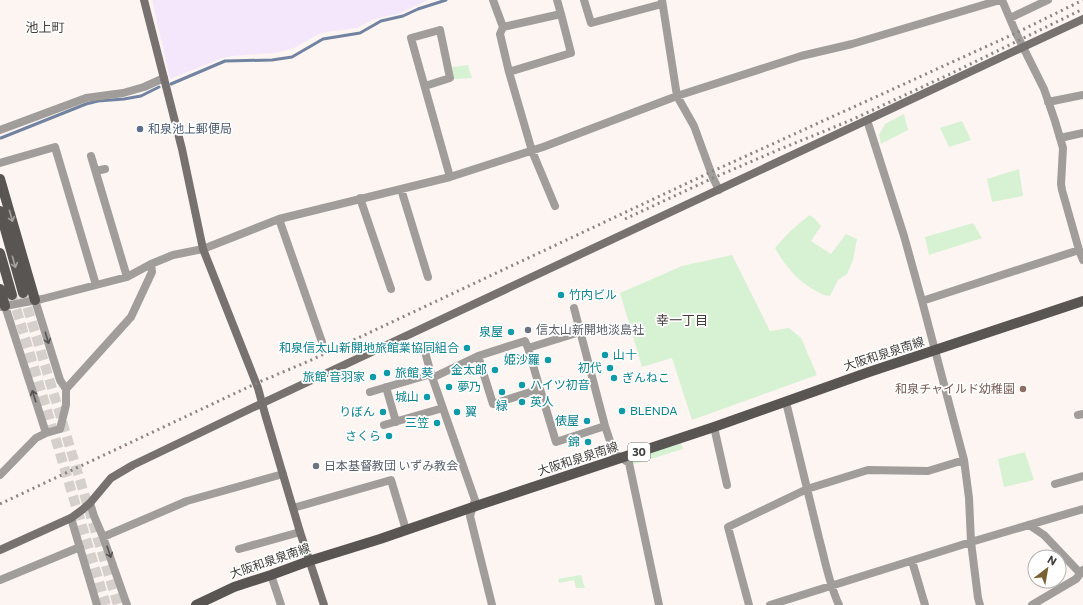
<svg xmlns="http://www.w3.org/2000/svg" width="1083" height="605" viewBox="0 0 1083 605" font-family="Commissioner,'Noto Sans JP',sans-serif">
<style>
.education{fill:#f5e7fb}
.green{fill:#d7f2d3}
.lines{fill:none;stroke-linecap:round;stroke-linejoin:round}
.stream{stroke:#7283a1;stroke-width:3}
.primary-tunnel{stroke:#d6d0cc;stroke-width:10;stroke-dasharray:10 5;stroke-linecap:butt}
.street{stroke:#a09d9b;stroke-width:8}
.secondary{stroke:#777270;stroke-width:8}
.primary{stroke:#595552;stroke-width:10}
.rail{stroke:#8a8683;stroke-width:3;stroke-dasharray:2 4;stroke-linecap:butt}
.oneway{stroke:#a4a2a0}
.oneway2{stroke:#565452}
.service-dot{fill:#5c6f8a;stroke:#fff;stroke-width:1.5}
.culture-dot{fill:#0f9aa8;stroke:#fff;stroke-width:1.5}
.worship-dot{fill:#6b7280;stroke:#fff;stroke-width:1.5}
.education-dot{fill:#8d6e63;stroke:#fff;stroke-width:1.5}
.labels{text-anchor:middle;stroke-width:3.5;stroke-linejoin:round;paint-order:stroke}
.shield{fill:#fff;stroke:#787675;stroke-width:1}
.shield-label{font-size:11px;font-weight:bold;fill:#3e3c3a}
.service-label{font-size:12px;fill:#4e5e75;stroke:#fff;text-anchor:start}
.culture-label{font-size:12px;fill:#0d838f;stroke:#fff;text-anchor:end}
.worship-label{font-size:12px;fill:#5b616d;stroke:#fff;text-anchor:start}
.street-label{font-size:12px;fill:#3e3c3a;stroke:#fff}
.education-label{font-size:12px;fill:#785e54;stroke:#fff;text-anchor:end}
.neighbourhood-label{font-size:13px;fill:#443e3b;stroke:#fff}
</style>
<rect width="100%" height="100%" fill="#fcf5f1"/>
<path class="education" d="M 152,0 L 428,0 L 400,13 L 372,20 L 357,28 L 328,32 L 319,34 L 294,48 L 276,53 L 232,56 L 220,59 L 170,79 Z"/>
<path class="green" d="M 468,65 L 472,78 L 454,79 L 452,67 Z
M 904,114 L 908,130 L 881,144 L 879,135 L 885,124 Z
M 962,121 L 971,140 L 949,147 L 940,128 Z
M 1019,169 L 1023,196 L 992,202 L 987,179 Z
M 810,215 L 816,220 L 821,226 L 811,241 L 831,254 L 846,234 L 857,239 L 853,260 L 847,274 L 838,280 L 830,296 C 825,296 822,294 818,292 C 798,282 786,267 775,248 C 786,235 797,224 810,215 Z
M 973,223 L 982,238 L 929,255 L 925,237 Z
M 732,255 L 770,331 L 789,328 L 801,338 L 817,375 L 692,420 L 672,358 L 642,367 L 620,293 L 682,266 Z
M 680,440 L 683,449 L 631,465 L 629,456 Z
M 1025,452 L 1034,480 L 1004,487 L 998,459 Z
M 581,575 L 585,588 L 576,588 L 574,580 L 559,583 L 558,579 Z"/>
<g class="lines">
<path class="stream" d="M 171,84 L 225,61 L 272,60 L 292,57 L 323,39 L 360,33 L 381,21 L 403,16 L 418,9 L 446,0
M 1,138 L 86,104 L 98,101 L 124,99 L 141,96 L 159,87"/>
<path class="primary-tunnel" d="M 23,293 L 118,605
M 12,295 L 106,605"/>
<path class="street" d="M 493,0 L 503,27 L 500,34 L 509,72 L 532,151 L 555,206
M 557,0 L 561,14
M 584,0 L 591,23 L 662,4
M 662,0 L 677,96 L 694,126 L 713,178 L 719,190
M 1002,0 L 1016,33 L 1044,89 L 1055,121 L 1063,148 L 1061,184 L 1062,190 L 1079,250 L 1083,260
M 1010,18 L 1048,0
M 503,27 L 561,14 L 571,53 L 509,72
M 425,86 L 450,78 L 440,30 L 411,38 L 450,177
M 1048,102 L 1083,95
M 867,120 L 904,236 L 922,301 L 964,460 L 969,498 L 971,542 L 978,598 L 980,605
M 0,130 L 86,98 L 123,93 L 144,87 L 164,78
M 1060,138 L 1083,133
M 91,156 L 127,277
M 0,163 L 55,147 L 96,285
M 96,171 L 105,169
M 401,189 L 428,277
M 360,198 L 391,289
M 279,219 L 322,342
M 35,300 L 60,380 L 66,389
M 922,301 L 1079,250
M 5,306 L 46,433
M 0,307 L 42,299 L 127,277 L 151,264 L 173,255 L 203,249 L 279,219 L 450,177 L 543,147 L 677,96 L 801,56 L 852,44 L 1000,0
M 574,308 L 605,426 L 614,453 L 629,463 L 659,605
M 424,348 L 431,374 L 475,500 L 470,516 L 492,605
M 528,348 L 540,389
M 478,356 L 493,404 L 540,389 L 556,442 L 605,426
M 432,378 L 478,356 L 525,341 L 528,348 L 580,332
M 386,387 L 396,422
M 370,392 L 431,374
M 786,402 C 797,447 808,493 819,538 C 825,560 829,584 839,605
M 1078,415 L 1083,414
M 384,425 L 443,408
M 714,427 L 727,485
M 0,475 L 36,438 L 46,433 L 60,429 L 66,405 L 66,389 L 131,317 L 152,272 L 151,264
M 1055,484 L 1083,476
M 90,503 L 94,516 L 103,537 L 127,605
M 293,508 L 391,480 L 406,530
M 71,518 L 97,605
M 1029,525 L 1044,535 L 1080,573
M 103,537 L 187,501 L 283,474
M 239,549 L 300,532
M 912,561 L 925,605
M 271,575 L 281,605
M 0,580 L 80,547
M 749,605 L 728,527 L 807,489 L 868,470 L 928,471 L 964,460
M 770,605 L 971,542 L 1083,509
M 1032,605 L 1076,579 L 1083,570"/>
<path class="secondary" d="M 144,0 L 182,149 L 203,249 L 258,388 L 265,414 L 300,532 L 324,605
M 0,550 L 71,518 L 82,510 L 90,503 L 111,478 L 133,465 L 252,408 L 1083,19"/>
<path class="primary" d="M 0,179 L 35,300
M 0,211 L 23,293
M 0,253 L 12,295
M 0,289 L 5,306
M 196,605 L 234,587 L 271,575 L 309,561 L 380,539 L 473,507 L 714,427 L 869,372 L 1083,301"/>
<path class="rail" d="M 625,219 L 713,178 L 778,150 L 849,121 L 948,75 L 1083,9
M 0,504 L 257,383 L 309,361 L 475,283 L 711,172 L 1016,33 L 1083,0"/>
</g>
<defs><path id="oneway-shaft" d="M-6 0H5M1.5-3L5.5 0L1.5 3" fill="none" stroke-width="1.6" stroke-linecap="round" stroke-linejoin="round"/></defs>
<g class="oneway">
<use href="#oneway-shaft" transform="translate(11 216) rotate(74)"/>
<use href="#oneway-shaft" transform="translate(14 262) rotate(74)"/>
</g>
<g class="oneway2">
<use href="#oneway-shaft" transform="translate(47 338) rotate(73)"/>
<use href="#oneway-shaft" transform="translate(34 396) rotate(-108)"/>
<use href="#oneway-shaft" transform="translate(109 552) rotate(71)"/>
</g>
<circle class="service-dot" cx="140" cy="129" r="4"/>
<g class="culture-dot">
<circle cx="561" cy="295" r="4"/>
<circle cx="511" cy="332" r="4"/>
<circle cx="467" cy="348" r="4"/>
<circle cx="605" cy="355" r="4"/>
<circle cx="548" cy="360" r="4"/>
<circle cx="610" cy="368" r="4"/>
<circle cx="495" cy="370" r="4"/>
<circle cx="387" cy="373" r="4"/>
<circle cx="373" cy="377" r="4"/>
<circle cx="614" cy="378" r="4"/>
<circle cx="522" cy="385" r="4"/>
<circle cx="449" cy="387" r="4"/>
<circle cx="502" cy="392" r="4"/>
<circle cx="427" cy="397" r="4"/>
<circle cx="522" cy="402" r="4"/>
<circle cx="622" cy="411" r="4"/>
<circle cx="383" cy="412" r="4"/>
<circle cx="457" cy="412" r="4"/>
<circle cx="587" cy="421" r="4"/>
<circle cx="437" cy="423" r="4"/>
<circle cx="389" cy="436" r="4"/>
<circle cx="588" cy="442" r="4"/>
</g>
<g class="worship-dot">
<circle cx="528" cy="330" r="4"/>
<circle cx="316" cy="466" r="4"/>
</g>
<circle class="education-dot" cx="1023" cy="389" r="4"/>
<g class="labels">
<rect class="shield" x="628" y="443" width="22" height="18" rx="3"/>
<g class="shield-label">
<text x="639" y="456">30</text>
</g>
<g class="service-label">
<text x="148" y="133">和泉池上郵便局</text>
</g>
<g class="culture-label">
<text x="569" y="299" text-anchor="start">竹内ビル</text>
<text x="503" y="336">泉屋</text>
<text x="459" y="352">和泉信太山新開地旅館業協同組合</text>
<text x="613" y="359" text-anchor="start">山十</text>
<text x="540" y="364">姫沙羅</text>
<text x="602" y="372">初代</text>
<text x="487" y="374">金太郎</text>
<text x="395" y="377" text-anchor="start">旅館 葵</text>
<text x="365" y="381">旅館 音羽家</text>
<text x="622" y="382" text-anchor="start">ぎんねこ</text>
<text x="530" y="389" text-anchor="start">ハイツ初音</text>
<text x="457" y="391" text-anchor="start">夢乃</text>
<text x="419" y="401">城山</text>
<text x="530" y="406" text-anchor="start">英人</text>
<text x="502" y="410" text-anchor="middle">緑</text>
<text x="630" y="415" text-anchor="start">BLENDA</text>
<text x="375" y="416">りぼん</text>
<text x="465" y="416" text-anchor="start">翼</text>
<text x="579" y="425">俵屋</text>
<text x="429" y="427">三笠</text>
<text x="381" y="440">さくら</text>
<text x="580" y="446">錦</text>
</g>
<g class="worship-label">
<text x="536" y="334">信太山新開地淡島社</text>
<text x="324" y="470">日本基督教団 いずみ教会</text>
</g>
<g class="street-label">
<text transform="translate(884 354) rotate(-18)" y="4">大阪和泉泉南線</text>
<text transform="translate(578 459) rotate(-18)" y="4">大阪和泉泉南線</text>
<text transform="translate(270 561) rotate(-19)" y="4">大阪和泉泉南線</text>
</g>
<g class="education-label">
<text x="1015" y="393">和泉チャイルド幼稚園</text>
</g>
<g class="neighbourhood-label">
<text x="45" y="32">池上町</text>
<text x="682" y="325">幸一丁目</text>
</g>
</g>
<g transform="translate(1047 569) rotate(31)"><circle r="19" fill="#ffffff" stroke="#b2b1b0"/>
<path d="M0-3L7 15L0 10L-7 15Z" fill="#7a6333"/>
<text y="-6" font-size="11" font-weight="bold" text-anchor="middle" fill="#3e3c3a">N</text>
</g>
</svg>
